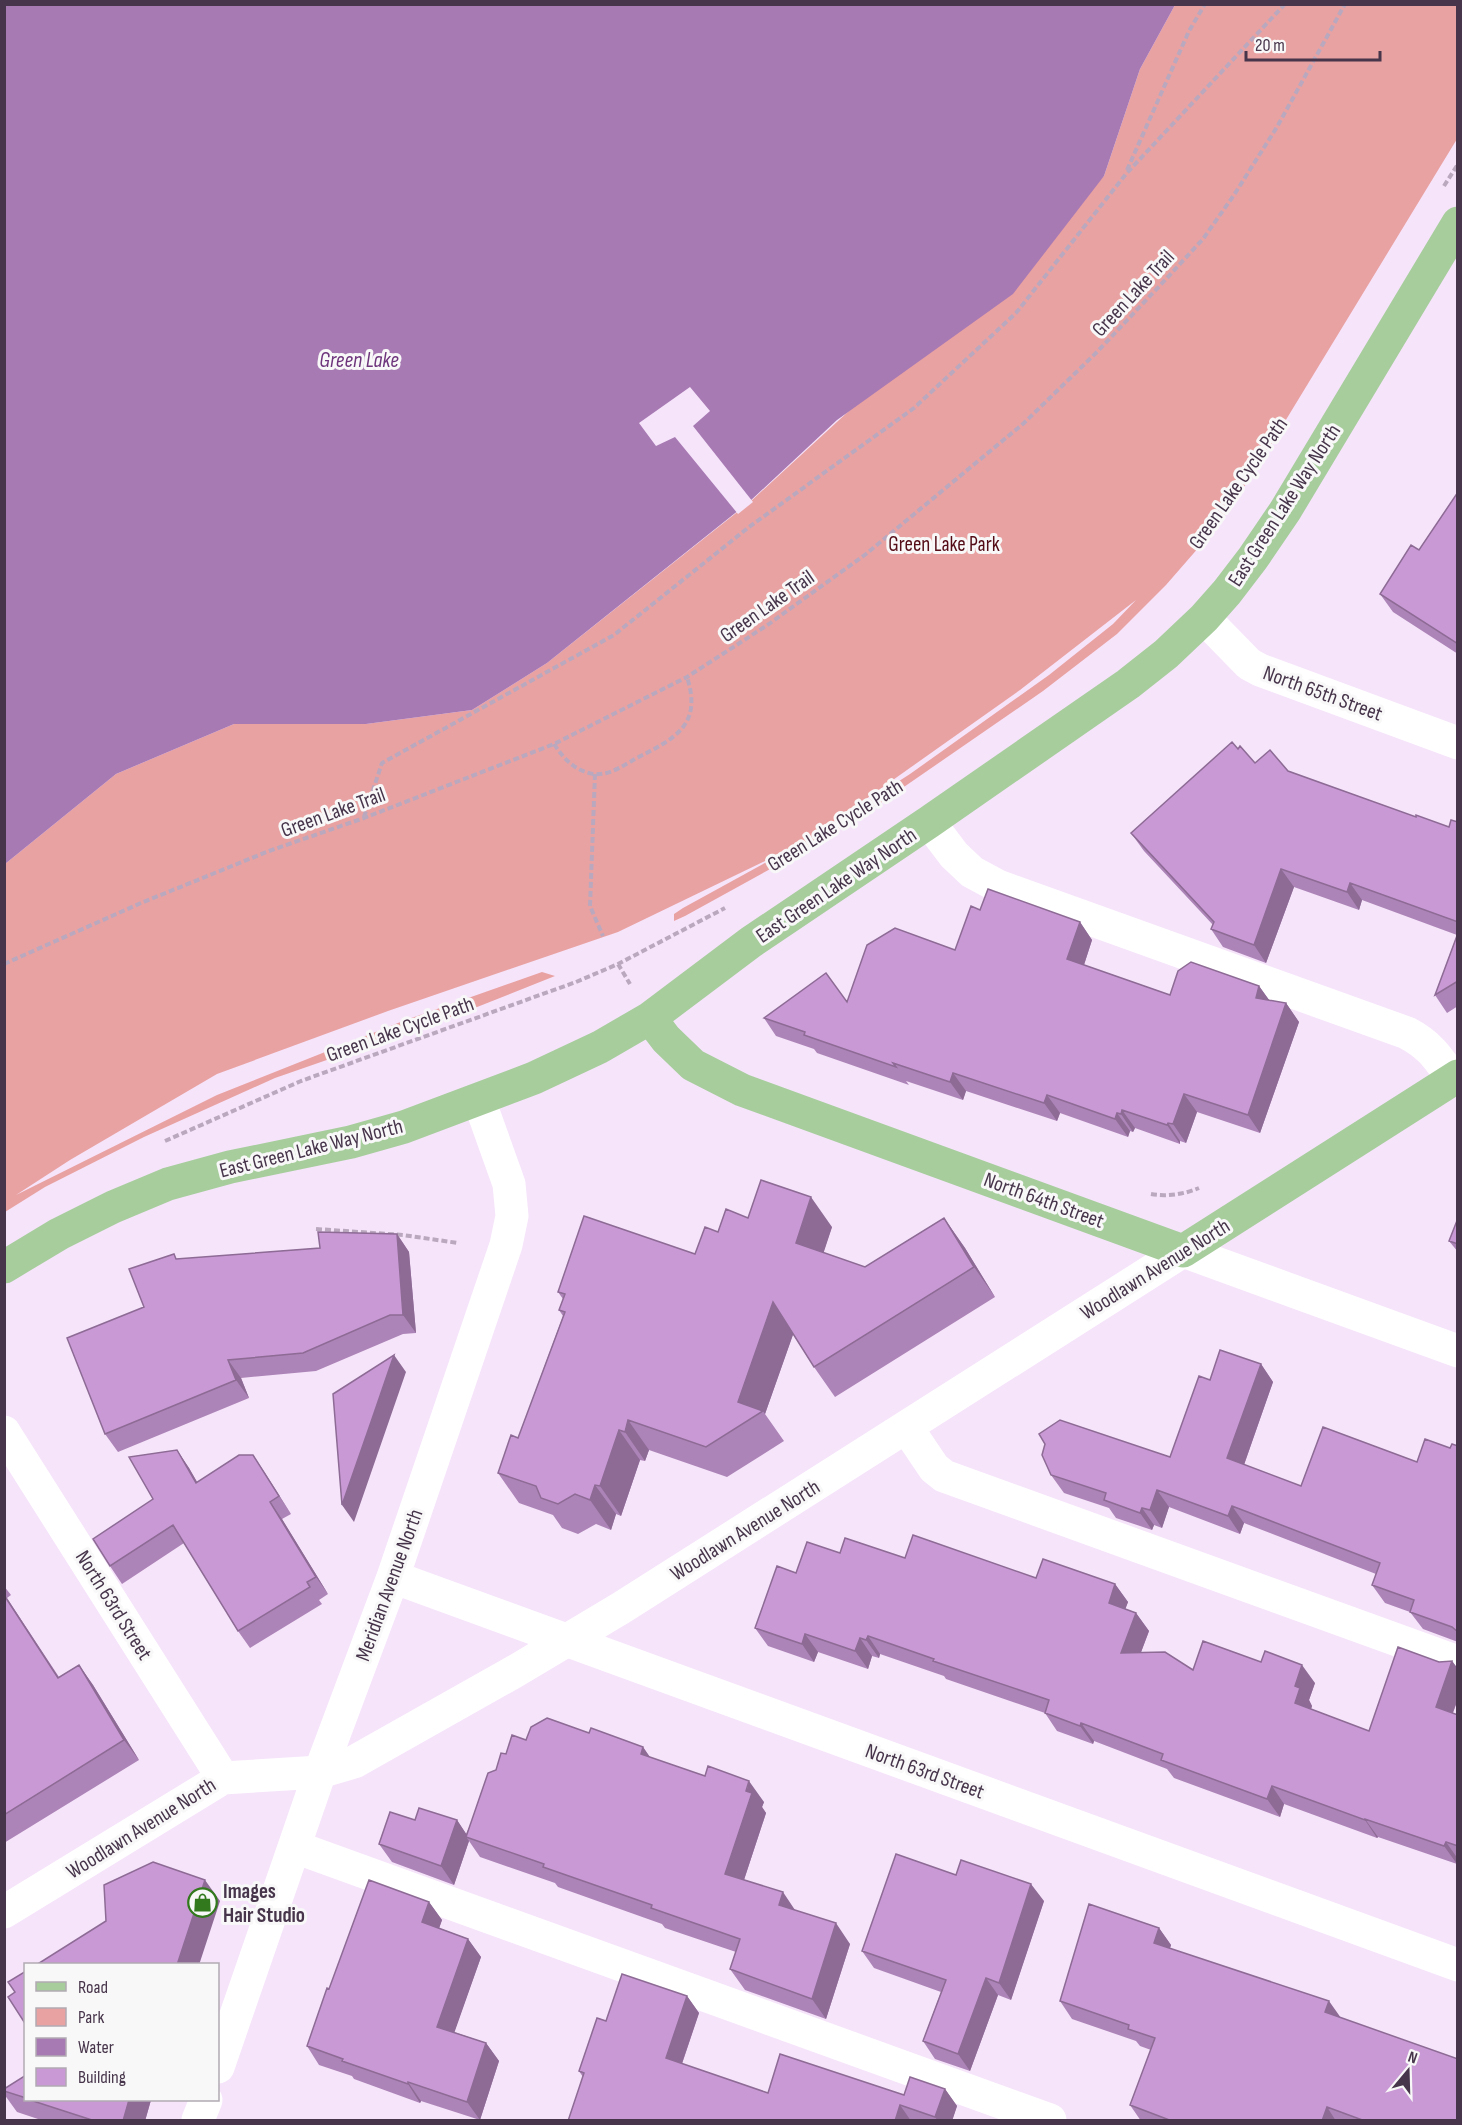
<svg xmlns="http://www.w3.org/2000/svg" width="1462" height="2125" viewBox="0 0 1462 2125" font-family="'Sofia Sans Condensed',sans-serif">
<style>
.green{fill:#e9a2a2;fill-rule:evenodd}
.water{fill:#a87ab4}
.pier{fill:#f6e4fb}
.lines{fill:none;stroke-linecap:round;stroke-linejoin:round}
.path{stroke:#baa8be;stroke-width:4;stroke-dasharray:6 3;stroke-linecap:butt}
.minor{stroke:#fff;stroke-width:33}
.major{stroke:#a7cd9d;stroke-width:33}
.wall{fill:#ad84b7}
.shaded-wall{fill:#8d6b95}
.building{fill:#c999d5;stroke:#8d6b95;stroke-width:1.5}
.labels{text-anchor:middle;stroke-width:6;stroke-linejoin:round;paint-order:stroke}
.street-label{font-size:21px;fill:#47354b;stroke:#f8f8f8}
.park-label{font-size:21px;fill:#540c16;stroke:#f8f8f8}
.poi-label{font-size:21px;font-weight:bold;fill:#47354b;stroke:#f8f8f8;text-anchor:start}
.water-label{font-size:22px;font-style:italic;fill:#6e347c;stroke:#f8f8f8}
</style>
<rect width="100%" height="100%" fill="#f6e4fb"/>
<path class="green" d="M 1175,5 L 1457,5 L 1457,139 L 1256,469 L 1220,523 L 1166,585 L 1117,634 L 1043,691 L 872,809 L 794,856 L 685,916 L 674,921 L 674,914 L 683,908 L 792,848 L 618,932 L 388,1011 L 217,1074 L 70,1160 L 16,1195 L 217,1095 L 403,1021 L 542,972 L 555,976 L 462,1013 L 275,1078 L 144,1137 L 45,1187 L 5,1212 L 5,864 L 116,774 L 234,724 L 366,724 L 472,710 L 547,663 L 750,502 L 1104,176 L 1140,69 ZM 1264,437 L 1209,525 L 1203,531 L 1203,530 ZM 1136,600 L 1113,624 L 1049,675 L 910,774 L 818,833 L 1020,690 Z"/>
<path class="water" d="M 5,5 L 1175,5 L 1140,69 L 1104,176 L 1013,294 L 837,420 L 749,502 L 547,663 L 472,710 L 366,724 L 234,724 L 116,774 L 5,864 Z"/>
<path class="pier" d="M 690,387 L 710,411 L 693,426 L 753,502 L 738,514 L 675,437 L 656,446 L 639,423 Z"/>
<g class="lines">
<path class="path" d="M 1127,170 L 1189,31 L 1205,4
M 1444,186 L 1458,164
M 554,744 C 564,759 574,770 593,774 C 608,776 623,766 635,759 C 673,739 703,727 687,677
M 595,774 L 590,906 L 603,936
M 364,817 L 382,763 L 614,635 L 749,527 L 914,408 L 1016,313 L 1126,174 L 1285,4
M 4,964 L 141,903 L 269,851 L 364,818 L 554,744 L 687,677 L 769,624 L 866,554 L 1024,423 L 1097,352 L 1167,278 L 1203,239 L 1234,195 L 1277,127 L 1345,4
M 618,964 L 630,984
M 165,1141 L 301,1081 L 576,982 L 618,964 L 725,908
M 1151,1194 C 1167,1197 1185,1194 1199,1188
M 316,1229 L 403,1235 L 458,1243"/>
<path class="minor" d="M 1204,618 L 1249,664 L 1260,670 L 1458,743
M 929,822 L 954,855 L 972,872 L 998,886 L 1407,1033 C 1430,1045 1438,1058 1453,1079
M 907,1428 L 934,1468 L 944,1476 L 1458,1662
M 4,1432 L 223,1778
M 393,1577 L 1458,1965
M 295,1847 L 1050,2120
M 4,1912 L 223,1778 L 320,1772 L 354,1762 L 512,1673 L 621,1608 L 1183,1251 L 1458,1351
M 218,2067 L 320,1772 L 393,1577 L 506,1245 L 512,1216 L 509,1184 L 479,1100
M 198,2120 L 206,2100"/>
<path class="major" d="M 650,1018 L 666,1039 L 693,1065 L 742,1090 L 1183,1251 L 1458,1076
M 4,1267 L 59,1234 L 113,1207 L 168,1184 L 230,1167 L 351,1142 L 404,1127 L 534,1078 L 600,1047 L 650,1018 L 751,942 L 929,822 L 1128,684 L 1166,654 L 1204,618 L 1227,592 L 1253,558 L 1285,511 L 1458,223"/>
</g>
<path class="wall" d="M 1458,492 L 1458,654 L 1393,612 L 1380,594 L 1419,550 Z
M 1238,749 L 1255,763 L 1288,771 L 1416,817 L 1449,827 L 1458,822 L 1458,1006 L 1447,1013 L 1435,995 L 1457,935 L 1362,900 L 1359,910 L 1294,887 L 1266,963 L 1223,947 L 1211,929 L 1213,925 L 1144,851 L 1131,833 Z
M 980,910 L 1080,922 L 1092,940 L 1084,965 L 1170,995 L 1259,986 L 1269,1000 L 1286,1003 L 1299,1022 L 1260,1133 L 1197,1112 L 1186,1143 L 1180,1141 L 1180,1144 L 1135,1128 L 1133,1132 L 1130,1131 L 1128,1137 L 1060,1113 L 1057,1121 L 966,1091 L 963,1100 L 906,1081 L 909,1085 L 817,1053 L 814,1049 L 776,1036 L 764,1018 L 847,1002 L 955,950 Z
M 748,1218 L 832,1227 L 823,1253 L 865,1267 L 944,1218 L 965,1248 L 995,1297 L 835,1397 L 814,1367 L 793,1334 L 765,1414 L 784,1441 L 727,1477 L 649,1450 L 645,1461 L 640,1460 L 621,1516 L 616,1514 L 611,1530 L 596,1524 L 578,1534 L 562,1528 L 553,1515 L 519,1503 L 498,1473 L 518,1438 L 563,1316 L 559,1310 L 563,1299 L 558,1292 L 695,1254 L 718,1232 Z
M 1458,1218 L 1458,1252 L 1449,1241 Z
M 397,1234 L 409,1252 L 416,1333 L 403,1334 L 316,1371 L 241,1378 L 249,1398 L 118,1452 L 105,1434 L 178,1259 L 320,1248 Z
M 1261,1364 L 1273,1382 L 1244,1465 L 1301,1486 L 1417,1462 L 1458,1446 L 1458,1642 L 1423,1629 L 1410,1612 L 1385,1603 L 1372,1585 L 1376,1574 L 1244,1523 L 1240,1534 L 1169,1507 L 1162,1528 L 1154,1525 L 1152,1530 L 1116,1518 L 1109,1508 L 1064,1493 L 1051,1475 L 1170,1457 L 1210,1380 Z
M 177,1450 L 189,1468 L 197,1482 L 253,1455 L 291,1514 L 282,1519 L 328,1594 L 319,1600 L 322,1604 L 250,1648 L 238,1631 L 184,1543 L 122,1584 L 110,1566 L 153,1499 Z
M 840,1553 L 905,1558 L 1036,1578 L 1115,1584 L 1128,1602 L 1125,1609 L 1136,1613 L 1149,1631 L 1141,1652 L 1193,1670 L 1315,1683 L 1309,1700 L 1312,1706 L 1311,1709 L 1369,1731 L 1439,1662 L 1452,1661 L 1458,1669 L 1458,1699 L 1453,1713 L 1458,1715 L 1457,1864 L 1378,1837 L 1377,1838 L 1284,1804 L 1280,1817 L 1174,1778 L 1167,1769 L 1094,1741 L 1093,1744 L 1057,1731 L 1045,1713 L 946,1679 L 944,1676 L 880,1654 L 879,1658 L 872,1656 L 868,1669 L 818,1652 L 814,1662 L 768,1646 L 755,1628 L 796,1573 Z
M 4,1586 L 11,1595 L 7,1598 L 59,1677 L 79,1665 L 93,1685 L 139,1760 L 4,1843 Z
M 589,1733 L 643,1747 L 650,1757 L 764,1802 L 762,1807 L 766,1813 L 744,1880 L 850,1944 L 826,2019 L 745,1990 L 730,1969 L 736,1952 L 665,1928 L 662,1924 L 558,1887 L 555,1883 L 480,1857 L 469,1841 L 454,1885 L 392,1862 L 379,1844 L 415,1820 L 457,1820 L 466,1834 L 496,1770 L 506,1754 L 526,1740 Z
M 956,1875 L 1044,1901 L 1011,2000 L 998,1995 L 970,2071 L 935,2059 L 923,2041 L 941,1992 L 874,1968 L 862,1951 Z
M 429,1902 L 442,1920 L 439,1928 L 468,1939 L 481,1957 L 454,2032 L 486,2043 L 499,2061 L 480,2120 L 421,2101 L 420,2103 L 354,2079 L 352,2076 L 319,2065 L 307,2046 L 329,1989 Z
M 1159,1928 L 1171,1945 L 1170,1948 L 1341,2018 L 1458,2121 L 1141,2121 L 1130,2105 L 1151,2050 L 1140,2046 L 1136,2041 L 1072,2019 L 1060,2001 Z
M 687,1996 L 699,2013 L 682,2064 L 768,2093 L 904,2095 L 945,2089 L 957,2106 L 952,2121 L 568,2121 L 583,2077 L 579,2071 L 606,2021 Z
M 26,2075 L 26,2100 L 151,2100 L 145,2121 L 44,2121 L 17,2112 L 4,2094 L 4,2089 Z"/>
<path class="shaded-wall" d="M 1281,869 L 1294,887 L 1266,963 L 1254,945 Z
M 1350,883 L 1362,900 L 1359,910 L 1347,892 Z
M 1080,922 L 1092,940 L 1080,977 L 1067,959 Z
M 1259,986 L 1272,1004 L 1256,998 Z
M 1286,1003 L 1299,1022 L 1260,1133 L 1248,1115 Z
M 953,1073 L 966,1091 L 963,1100 L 950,1082 Z
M 1184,1094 L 1197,1112 L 1186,1143 L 1173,1124 Z
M 1047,1095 L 1060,1113 L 1057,1121 L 1044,1103 Z
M 1122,1110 L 1135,1128 L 1133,1132 L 1121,1114 Z
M 1117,1113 L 1130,1131 L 1128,1137 L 1115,1119 Z
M 1168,1123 L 1180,1141 L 1180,1144 L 1167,1125 Z
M 811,1197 L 832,1227 L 817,1273 L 796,1243 Z
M 944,1218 L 965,1248 L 995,1297 L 974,1267 Z
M 397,1234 L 409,1252 L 416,1333 L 403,1315 Z
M 773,1302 L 794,1332 L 765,1414 L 763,1411 L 738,1402 Z
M 394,1355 L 406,1372 L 354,1522 L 342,1505 Z
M 228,1360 L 241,1378 L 249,1398 L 236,1380 Z
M 1261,1364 L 1273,1382 L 1240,1476 L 1227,1458 Z
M 628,1420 L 649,1450 L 645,1461 L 625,1432 Z
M 619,1430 L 640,1460 L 621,1516 L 600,1486 Z
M 177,1450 L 189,1468 L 208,1501 L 196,1483 Z
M 253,1455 L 265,1473 L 291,1514 L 279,1496 Z
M 595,1485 L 616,1514 L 611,1530 L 590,1500 Z
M 1157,1490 L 1169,1507 L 1162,1528 L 1150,1510 Z
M 270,1502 L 282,1519 L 328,1594 L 316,1577 Z
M 1232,1506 L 1244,1523 L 1240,1534 L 1228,1516 Z
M 1142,1508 L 1154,1525 L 1152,1530 L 1140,1513 Z
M 1115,1584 L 1128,1602 L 1121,1621 L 1109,1603 Z
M 4,1594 L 72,1698 L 58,1678 Z
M 1136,1613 L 1149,1631 L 1134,1671 L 1121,1653 Z
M 805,1634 L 818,1652 L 814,1662 L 802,1644 Z
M 868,1636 L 880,1654 L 879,1658 L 866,1640 Z
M 860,1638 L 872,1656 L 868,1669 L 855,1651 Z
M 1452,1661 L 1458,1669 L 1458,1699 L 1448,1725 L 1436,1707 Z
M 79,1665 L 93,1685 L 139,1760 L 124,1740 Z
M 1302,1665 L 1315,1683 L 1309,1700 L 1312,1706 L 1307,1721 L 1295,1703 L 1295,1686 Z
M 1081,1723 L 1094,1741 L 1093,1744 L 1080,1726 Z
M 643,1747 L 657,1768 L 641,1754 Z
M 749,1781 L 764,1802 L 762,1807 L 766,1813 L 739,1895 L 725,1874 Z
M 1272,1786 L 1284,1804 L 1280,1817 L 1267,1799 Z
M 1365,1819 L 1378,1837 L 1377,1838 L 1365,1820 Z
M 457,1820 L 469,1838 L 466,1837 L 469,1841 L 454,1885 L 441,1866 Z
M 1446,1842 L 1458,1859 L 1457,1864 L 1444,1846 Z
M 205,1880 L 220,1901 L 199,1965 L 177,1965 Z
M 1031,1884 L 1044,1901 L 1011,2000 L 999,1983 Z
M 783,1892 L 797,1913 L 779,1905 Z
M 429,1902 L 442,1920 L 435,1940 L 422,1922 Z
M 836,1923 L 850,1944 L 826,2019 L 812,1999 Z
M 1159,1928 L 1171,1945 L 1166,1960 L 1154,1943 Z
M 468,1939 L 481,1957 L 450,2045 L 437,2027 Z
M 986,1978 L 998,1995 L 970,2071 L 958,2054 Z
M 687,1996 L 699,2013 L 678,2075 L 666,2058 Z
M 1329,2001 L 1341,2018 L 1325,2012 Z
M 486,2043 L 499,2061 L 480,2120 L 467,2102 Z
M 408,2082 L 421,2101 L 420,2103 L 408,2084 Z
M 945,2089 L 957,2106 L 952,2121 L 938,2121 L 935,2117 Z
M 129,2100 L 151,2100 L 145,2121 L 123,2121 Z
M 900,2105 L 911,2121 L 895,2121 Z
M 1327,2107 L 1336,2121 L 1322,2121 Z"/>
<path class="building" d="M 1458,492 L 1458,644 L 1380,594 L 1411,545 L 1419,550 Z
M 1232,742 L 1238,749 L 1240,746 L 1255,763 L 1270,750 L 1288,771 L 1416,817 L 1416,815 L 1449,827 L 1451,820 L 1458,822 L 1458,922 L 1350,883 L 1347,892 L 1281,869 L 1254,945 L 1211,929 L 1214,922 L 1131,833 Z
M 988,889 L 1080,922 L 1067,959 L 1170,995 L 1178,971 L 1191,962 L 1259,986 L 1256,998 L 1286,1003 L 1248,1115 L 1184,1094 L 1173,1124 L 1168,1123 L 1167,1125 L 1122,1110 L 1121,1114 L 1117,1113 L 1115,1119 L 1047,1095 L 1044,1103 L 953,1073 L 950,1082 L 893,1063 L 896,1067 L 804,1035 L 805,1032 L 764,1018 L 826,973 L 847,1002 L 867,945 L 895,928 L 955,950 L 971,906 L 980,910 Z
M 1458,933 L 1458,981 L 1435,995 Z
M 761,1180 L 811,1197 L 796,1243 L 865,1267 L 944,1218 L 974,1267 L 814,1367 L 773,1302 L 738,1402 L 763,1411 L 706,1447 L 628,1420 L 625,1432 L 619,1430 L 600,1486 L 595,1485 L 590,1500 L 575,1494 L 558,1504 L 541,1498 L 536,1486 L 498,1473 L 511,1435 L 518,1438 L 565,1312 L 559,1310 L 565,1294 L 558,1292 L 584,1216 L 695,1254 L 705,1227 L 718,1232 L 726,1209 L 748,1218 Z
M 1458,1218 L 1458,1244 L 1449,1241 Z
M 318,1232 L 397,1234 L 403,1315 L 390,1315 L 303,1353 L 228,1360 L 236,1380 L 105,1434 L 67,1338 L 144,1307 L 129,1269 L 174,1254 L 176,1259 L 320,1248 Z
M 1220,1350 L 1261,1364 L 1227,1458 L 1301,1486 L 1323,1427 L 1417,1462 L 1425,1439 L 1450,1448 L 1452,1444 L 1458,1446 L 1458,1632 L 1452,1627 L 1410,1612 L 1414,1600 L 1372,1585 L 1380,1563 L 1232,1506 L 1228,1516 L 1157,1490 L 1150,1510 L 1142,1508 L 1140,1513 L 1104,1500 L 1106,1493 L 1051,1475 L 1042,1455 L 1045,1444 L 1039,1434 L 1060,1420 L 1170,1457 L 1199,1376 L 1210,1380 Z
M 394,1355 L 371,1422 L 342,1505 L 333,1394 Z
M 177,1450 L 196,1483 L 239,1455 L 253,1455 L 279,1496 L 270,1502 L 316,1577 L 307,1582 L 310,1587 L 238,1631 L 173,1525 L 110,1566 L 93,1539 L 153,1499 L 129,1457 Z
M 913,1535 L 1036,1578 L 1043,1559 L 1115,1584 L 1109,1603 L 1136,1613 L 1121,1653 L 1165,1652 L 1193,1670 L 1203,1641 L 1261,1662 L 1265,1651 L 1302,1665 L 1295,1686 L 1300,1688 L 1295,1703 L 1369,1731 L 1398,1647 L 1439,1662 L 1452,1661 L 1436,1707 L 1458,1715 L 1458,1846 L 1446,1842 L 1444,1846 L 1365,1819 L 1365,1820 L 1272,1786 L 1267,1799 L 1161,1760 L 1163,1754 L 1081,1723 L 1080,1726 L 1045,1713 L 1049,1700 L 933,1661 L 934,1659 L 868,1636 L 866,1640 L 860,1638 L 855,1651 L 805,1634 L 802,1644 L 755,1628 L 777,1566 L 796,1573 L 807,1542 L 840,1553 L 845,1538 L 905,1558 Z
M 4,1595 L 58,1678 L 79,1665 L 124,1740 L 4,1815 Z
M 547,1718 L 589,1733 L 591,1728 L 643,1747 L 641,1754 L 705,1776 L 708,1766 L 749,1781 L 746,1791 L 752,1793 L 725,1874 L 783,1892 L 779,1905 L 836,1923 L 812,1999 L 730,1969 L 740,1939 L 651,1908 L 652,1905 L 543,1867 L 544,1864 L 466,1837 L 488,1773 L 496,1770 L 501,1753 L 506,1754 L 512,1735 L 526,1740 L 531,1727 Z
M 419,1808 L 457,1820 L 441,1866 L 379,1844 L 390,1812 L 415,1820 Z
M 896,1854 L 956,1875 L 961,1860 L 1031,1884 L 999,1983 L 986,1978 L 958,2054 L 923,2041 L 946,1980 L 862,1951 Z
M 153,1862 L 205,1880 L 177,1965 L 36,1965 L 106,1921 L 104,1885 Z
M 369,1880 L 429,1902 L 422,1922 L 468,1939 L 437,2027 L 486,2043 L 467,2102 L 408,2082 L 408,2084 L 342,2061 L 343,2059 L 307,2046 L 327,1988 L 329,1989 Z
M 1089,1904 L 1159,1928 L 1154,1943 L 1329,2001 L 1325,2012 L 1458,2059 L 1458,2121 L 1365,2121 L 1327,2107 L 1322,2121 L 1172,2121 L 1130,2105 L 1155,2038 L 1128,2029 L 1129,2025 L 1060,2001 Z
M 26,1971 L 26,2025 L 8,1997 L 15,1992 L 8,1982 Z
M 622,1974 L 687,1996 L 666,2058 L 768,2093 L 780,2054 L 904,2095 L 910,2077 L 945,2089 L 935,2117 L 900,2105 L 895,2121 L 568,2121 L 584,2073 L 579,2071 L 597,2018 L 606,2021 Z
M 26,2075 L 26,2098 L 4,2091 L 4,2089 Z
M 30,2100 L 129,2100 L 123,2121 L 95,2121 Z"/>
<defs>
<symbol id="shop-ring" viewBox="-11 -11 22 22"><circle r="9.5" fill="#f8f8f8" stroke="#32791d" stroke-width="1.5"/><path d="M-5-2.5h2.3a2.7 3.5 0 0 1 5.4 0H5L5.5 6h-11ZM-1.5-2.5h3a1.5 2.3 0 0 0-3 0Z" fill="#32791d"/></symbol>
</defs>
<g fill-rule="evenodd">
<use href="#shop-ring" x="186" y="1886" width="33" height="33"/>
</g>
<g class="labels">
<g class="street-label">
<text transform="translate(1133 293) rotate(-47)" y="7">Green Lake Trail</text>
<text transform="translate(1238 483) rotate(-55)" y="7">Green Lake Cycle Path</text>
<text transform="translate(1284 505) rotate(-57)" y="7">East Green Lake Way North</text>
<text transform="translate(767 606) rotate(-35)" y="7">Green Lake Trail</text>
<text transform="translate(1323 693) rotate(20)" y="7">North 65th Street</text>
<text transform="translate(333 812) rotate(-20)" y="7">Green Lake Trail</text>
<text transform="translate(835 825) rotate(-32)" y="7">Green Lake Cycle Path</text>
<text transform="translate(836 885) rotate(-34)" y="7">East Green Lake Way North</text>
<text transform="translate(400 1029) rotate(-20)" y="7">Green Lake Cycle Path</text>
<text transform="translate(311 1148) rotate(-14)" y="7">East Green Lake Way North</text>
<text transform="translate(1044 1200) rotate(20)" y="7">North 64th Street</text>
<text transform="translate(1155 1269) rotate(-32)" y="7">Woodlawn Avenue North</text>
<text transform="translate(745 1530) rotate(-32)" y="7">Woodlawn Avenue North</text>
<text transform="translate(389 1585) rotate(-70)" y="7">Meridian Avenue North</text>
<text transform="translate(114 1605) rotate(58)" y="7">North 63rd Street</text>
<text transform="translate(925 1771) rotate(20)" y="7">North 63rd Street</text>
<text transform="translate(141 1828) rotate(-32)" y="7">Woodlawn Avenue North</text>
</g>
<g class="park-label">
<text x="944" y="551">Green Lake Park</text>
</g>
<g class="poi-label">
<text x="223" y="1898">Images<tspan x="223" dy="24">Hair Studio</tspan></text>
</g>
<g class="water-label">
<text x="359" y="367">Green Lake</text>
</g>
</g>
<rect width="1462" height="2125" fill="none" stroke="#47354b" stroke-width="12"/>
<rect x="24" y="1963" width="195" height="138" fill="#f8f8f8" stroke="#b1aab3" stroke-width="1.5"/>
<rect x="36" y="1982" width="30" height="9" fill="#a7cd9d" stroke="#b1aab3" stroke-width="1.5"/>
<text x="78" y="1993" font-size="18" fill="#47354b">Road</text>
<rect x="36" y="2008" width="30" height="18" fill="#e9a2a2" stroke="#b1aab3" stroke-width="1.5"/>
<text x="78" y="2023" font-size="18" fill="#47354b">Park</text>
<rect x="36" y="2038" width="30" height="18" fill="#a87ab4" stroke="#b1aab3" stroke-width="1.5"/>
<text x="78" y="2053" font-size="18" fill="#47354b">Water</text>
<rect x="36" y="2068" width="30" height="18" fill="#c999d5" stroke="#b1aab3" stroke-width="1.5"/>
<text x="78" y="2083" font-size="18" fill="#47354b">Building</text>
<g transform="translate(1408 2071) rotate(19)" stroke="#f8f8f8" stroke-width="4.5" paint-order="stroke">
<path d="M0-4.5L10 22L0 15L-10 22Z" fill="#47354b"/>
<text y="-9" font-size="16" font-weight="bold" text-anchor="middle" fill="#47354b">N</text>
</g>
<path d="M1246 51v9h134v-9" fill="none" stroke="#47354b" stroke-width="3"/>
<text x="1255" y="51" font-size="18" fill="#47354b" stroke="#f8f8f8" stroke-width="4.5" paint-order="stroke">20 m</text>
</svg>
